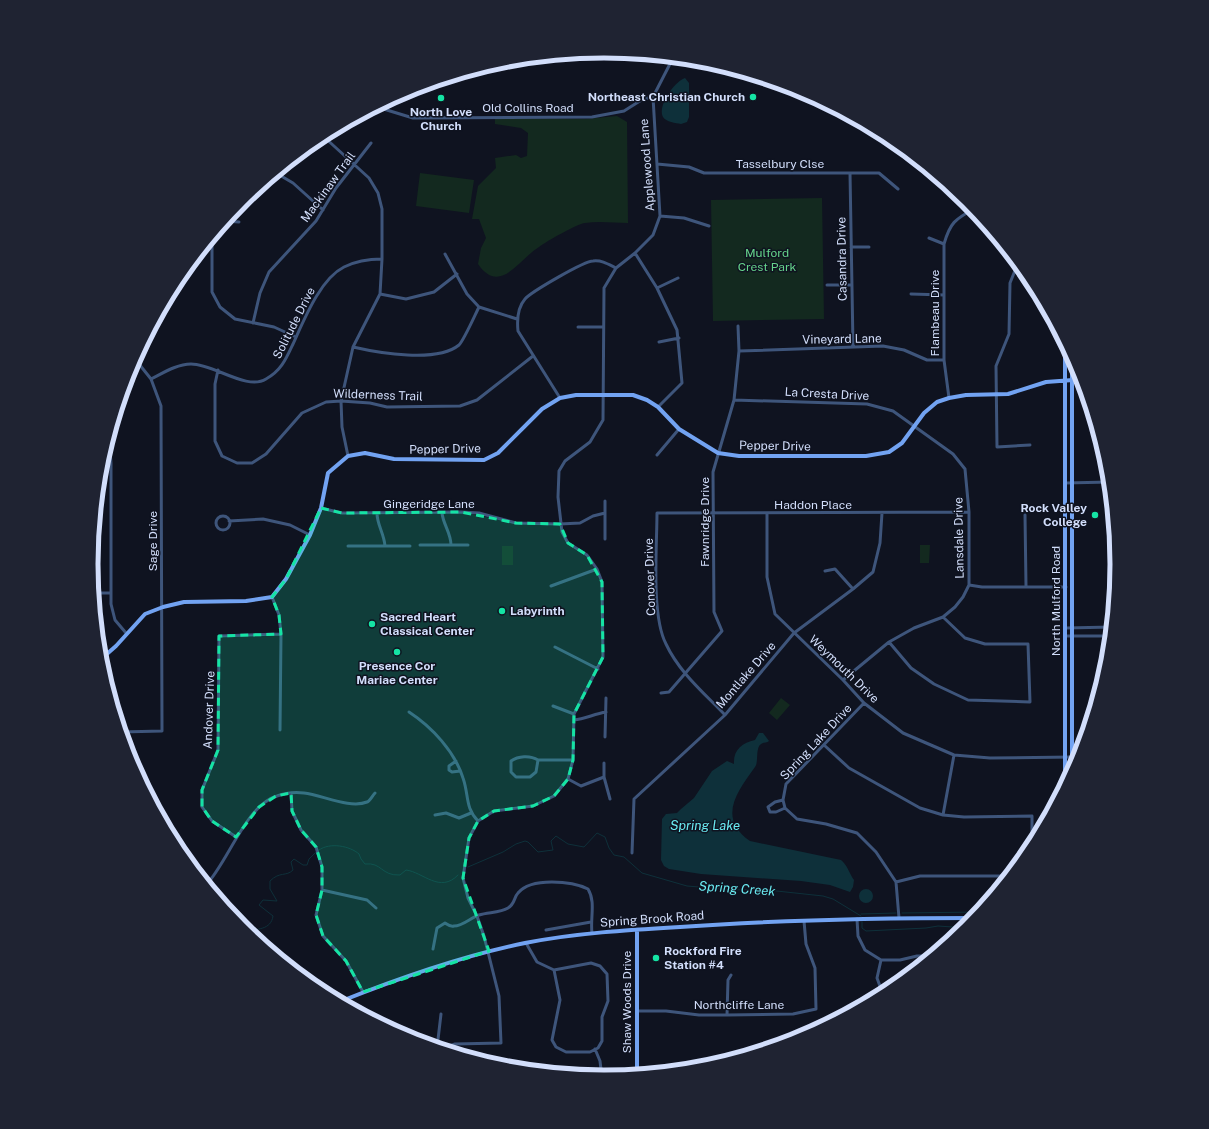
<svg xmlns="http://www.w3.org/2000/svg" width="1209" height="1129" viewBox="0 0 1209 1129" font-family="'Public Sans',sans-serif">
<style>
.green{fill:#13291f}
.water{fill:#0e303a}
.lines{fill:none;stroke-linecap:round;stroke-linejoin:round}
.stream{stroke:#0e303a;stroke-width:1}
.street{stroke:#3e557b;stroke-width:3}
.secondary{stroke:#72a3f2;stroke-width:4}
.primary{stroke:#8263f1;stroke-width:4.5}
.marked{fill:#15e4a4;fill-opacity:0.2;stroke:#15e4a4;stroke-width:3;stroke-dasharray:8 5;stroke-linejoin:round}
.poi-dot{fill:#15e4a4;stroke:#0f1320;stroke-width:1.5}
.labels{text-anchor:middle;stroke-width:3;stroke-linejoin:round;paint-order:stroke}
.poi-label{font-size:12px;font-weight:bold;fill:#d2defb;stroke:#0f1320;text-anchor:start}
.street-label{font-size:12px;fill:#d2defb;stroke:#0f1320}
.park-label{font-size:12px;fill:#65d48b;stroke:#0f1320}
.water-label{font-size:13px;font-style:italic;fill:#6aeaf1;stroke:#0f1320}
.rim{fill:none;stroke:#d2defb;stroke-width:5}
</style>
<rect width="100%" height="100%" fill="#0f1320"/>
<path class="green" d="M 617,116 L 627,122 L 628,223 C 615,223 599,221 585,223 C 577,224 547,241 539,247 C 519,259 500,296 478,264 L 481,248 L 486,238 L 479,219 L 472,219 L 478,186 L 496,168 L 495,158 L 516,155 L 521,158 L 527,156 L 528,133 L 521,128 L 495,124 L 495,119 L 586,119 Z
M 420,173 L 474,180 L 469,213 L 416,206 Z
M 822,198 L 824,319 L 713,321 L 711,200 Z
M 920,545 L 930,545 L 929,563 L 920,563 Z
M 502,546 L 513,546 L 513,565 L 502,565 Z
M 781,698 L 790,705 L 777,720 L 769,713 Z
M 691,1061 L 698,1062 L 707,1067 C 700,1069 697,1065 690,1066 C 683,1067 678,1071 671,1071 L 671,1067 L 676,1067 L 683,1063 Z"/>
<path class="water" d="M 685,78 L 689,83 L 689,117 L 687,122 L 681,124 C 676,123 666,122 663,117 C 657,106 675,81 685,78 Z
M 759,733 L 763,733 L 769,741 C 767,743 763,742 761,744 C 755,748 759,762 755,767 C 737,792 717,818 750,841 L 841,860 C 848,866 849,873 854,880 L 853,887 L 850,892 L 830,885 L 801,881 L 701,874 L 669,869 L 664,866 L 661,860 L 662,819 L 666,814 L 677,813 L 681,809 L 694,798 L 712,771 L 727,761 L 734,764 C 733,750 742,743 755,740 Z
M859 896a7 7 0 1 1 14 0a7 7 0 1 1-14 0Z"/>
<g class="lines">
<path class="stream" d="M 319,850 C 330,842 350,846 359,854 L 361,859 L 365,864 C 382,862 381,876 400,875 L 406,870 C 423,872 440,894 458,875
M 468,867 L 503,852 L 516,844 L 525,841 L 528,842 L 538,852 L 553,850 L 551,841 L 556,836 L 568,844 L 584,847 L 597,833 L 605,837 L 609,848 L 614,855 L 624,857 L 642,873 L 687,886 L 735,890 L 758,889 L 823,896 L 833,899 L 861,916
M 902,913 L 980,912
M 861,914 L 896,913
M 862,922 L 862,928 L 866,931 L 926,928 L 938,926 L 967,928
M 246,931 C 257,929 271,930 273,916 L 259,905 L 263,900 L 277,901 L 270,889 L 270,881 C 280,871 286,877 293,870 L 291,862 L 294,859 L 303,865 L 307,865 L 309,859 L 316,852"/>
<path class="street" d="M 377,107 L 413,118 L 592,117 L 624,111 L 643,99 L 653,97
M 323,136 L 369,178 L 378,193 L 382,209 L 382,259 L 380,294 L 353,347 L 341,401 L 342,427 L 348,456
M 657,164 L 689,167 L 704,173 L 879,173 L 898,189
M 276,173 L 293,183 L 323,210
M 850,173 L 853,346
M 660,216 L 684,218 L 709,226
M 225,221 L 239,222
M 212,237 L 212,292 L 220,307 L 235,319 L 274,327 L 296,337
M 929,238 L 944,244
M 851,247 L 869,247
M 635,253 L 657,288 L 677,330 L 682,383 L 658,407
M 445,254 L 467,294 L 479,307 L 517,319
M 1018,263 L 1010,283 L 1009,334 L 996,366 L 997,447 L 1030,445
M 827,285 L 852,285
M 657,288 L 678,278
M 380,294 L 406,299 L 434,292 L 457,274
M 911,294 L 944,295
M 253,323 L 260,293 L 269,272 L 316,221 L 336,188 L 371,143
M 578,327 L 603,327
M 659,342 L 679,338
M 353,347 C 379,353 437,363 459,345 C 464,340 475,315 479,307
M 739,351 L 883,346 L 904,350 L 927,360 L 944,360
M 218,370 L 215,384 L 215,441 L 222,456 L 237,463 L 252,463 L 266,454 L 302,413 L 326,402 L 341,401 L 370,403 L 387,407 L 460,406 L 477,400 L 533,356
M 151,379 C 163,373 177,364 191,364 C 214,364 247,391 266,379 C 281,371 286,359 293,344 C 304,320 320,279 344,267 C 356,261 369,259 382,259
M 560,398 L 518,331 C 517,321 518,307 525,299 C 531,292 584,261 593,261 C 602,260 608,264 616,268
M 949,398 L 944,360 L 944,244 C 950,223 955,219 974,209
M 734,400 L 867,404 L 893,411 L 953,454 L 965,469 L 969,512 L 969,585 L 963,597 L 955,607 L 943,617 L 914,628 L 889,642 L 843,680
M 109,438 L 111,463 L 111,604 L 115,620 L 126,633
M 657,455 L 679,429
M 101,464 L 111,463
M 1065,483 L 1110,482
M 321,508 L 342,513 L 461,512 L 479,513 L 516,523 L 560,524 L 580,523 L 593,516 L 605,513
M 377,513 C 377,525 384,533 385,546
M 442,513 C 443,524 451,533 451,545
M 767,514 L 767,577 L 775,614 L 843,680 L 864,703 L 903,733 L 954,755 L 990,758 L 1072,757
M 1025,515 L 1026,586
M216 523a7 7 0 1 1 14 0a7 7 0 1 1-14 0Z
M 229,521 L 263,519 L 290,525 L 310,535
M 605,539 L 605,501
M 420,545 L 468,545
M 348,546 L 410,546
M 825,571 L 835,569 L 853,589
M 969,585 L 982,587 L 1066,587
M 551,586 L 597,569
M 94,593 L 111,593
M 272,597 L 279,615 L 281,634 L 280,730
M 1066,628 L 1112,627
M 1066,636 L 1111,636
M 889,642 L 911,668 L 934,684 L 968,700 L 1030,702 L 1028,644 L 985,644 L 965,638 L 943,617
M 555,647 L 598,669
M 661,693 L 669,692 L 722,631 L 714,612 L 713,472 L 734,400 L 739,351 L 738,326
M 864,703 L 786,784 L 783,800 L 785,808 L 797,819 L 826,824 L 857,833 L 876,852 L 896,882 L 899,918
M 553,706 L 574,714
M 409,712 C 432,727 455,752 463,778 C 469,795 465,808 478,821
M 725,715 C 704,693 679,672 666,644 C 651,615 657,547 657,513 L 969,512
M 574,720 C 585,719 594,714 606,712
M 121,732 L 162,731 L 161,406 L 151,379 L 135,359
M 605,737 L 606,698
M 824,745 L 849,768 L 920,808 L 943,815 L 964,817 L 1032,816 L 1032,849
M 538,760 L 536,772 L 530,777 L 516,777 L 511,772 L 511,761 C 518,756 530,755 538,760 L 573,760
M 456,761 L 449,766 L 449,770 L 452,772 L 460,771
M 604,763 L 604,777 L 610,799
M 568,779 L 573,760 L 574,714 L 603,657 L 602,582 L 597,569 L 587,555 L 568,543 L 562,532 L 558,497 L 559,471 L 565,461 L 590,442 L 603,420 L 604,288 L 616,268 L 635,253 L 653,235 L 660,216 L 653,97 L 673,58
M 291,793 L 292,811 L 301,830 L 316,847 L 322,867 L 322,890 L 316,915 L 323,936 L 346,961 L 363,992
M 783,800 L 775,802 L 768,807 L 770,812 L 776,812 L 785,808
M 435,815 L 446,813 L 459,818 L 471,813
M 943,815 L 954,755
M 236,837 L 212,821 L 202,807 L 202,790 L 218,750 L 219,636 L 281,634
M 632,853 L 634,799 L 725,715 L 794,633 L 853,589 L 873,572 L 880,543 L 882,513
M 896,882 L 920,876 L 1010,876
M 206,885 C 228,862 246,805 277,796 C 285,793 296,792 304,793 C 322,795 350,809 367,802 C 370,801 372,796 375,793
M 322,890 L 367,900 L 376,908
M 857,919 L 858,936 L 865,950 L 881,960 L 900,960 L 917,956 L 933,956
M 546,930 L 591,922
M 526,943 L 537,962 L 554,970
M 433,949 L 437,928 L 445,923 C 448,925 450,927 454,926 C 463,926 470,918 479,915 C 488,912 500,913 508,908 C 515,904 514,897 518,893 C 531,877 572,881 588,889 C 596,902 590,918 592,933
M 591,963 L 600,966 L 607,974 L 608,1001 L 602,1017 L 602,1041 L 598,1048 L 590,1052 L 566,1052 L 556,1047 L 552,1040 L 560,1000 L 554,970 Z
M 881,989 L 877,978 L 881,960
M 637,1011 L 666,1011 L 699,1015 L 727,1015 L 793,1014 L 816,1009 L 815,968 L 806,944 L 804,921
M 727,1015 L 728,980 L 731,975
M 437,1048 L 441,1014
M 440,1049 L 455,1044 L 501,1043 L 499,996 L 484,936 L 477,916 L 468,898 L 463,878 L 469,838 L 478,821 L 494,811 L 533,806 L 554,796 L 568,779 L 581,786 L 604,777
M 595,1049 L 600,1061 L 602,1078"/>
<path class="secondary" d="M 100,660 L 116,646 L 145,614 L 163,607 L 184,602 L 246,601 L 272,597 L 286,579 L 310,535 L 321,508 L 328,473 L 348,456 L 365,453 L 394,459 L 484,460 L 498,453 L 542,409 L 560,398 L 576,395 L 633,395 L 647,400 L 658,407 L 679,429 L 718,453 L 739,456 L 866,456 L 889,452 L 902,443 L 924,413 L 937,402 L 949,398 L 966,395 L 1008,394 L 1046,382 L 1073,380
M 1072,773 L 1072,356
M 1065,787 L 1065,343
M 637,930 L 637,1075
M 339,1002 C 399,978 461,956 525,943 C 576,933 628,930 680,927 C 778,920 877,918 976,918"/>
<path class="primary" d="M 590,52 L 617,52"/>
</g>
<path class="marked" d="M 321,508 L 342,513 L 461,512 L 516,523 L 560,524 L 568,543 L 587,555 L 602,582 L 603,657 L 574,714 L 573,760 L 568,779 L 554,796 L 533,806 L 494,811 L 478,821 L 469,838 L 463,878 L 489,951 L 363,992 L 346,961 L 323,936 L 316,915 L 322,890 L 322,867 L 316,847 L 301,830 L 292,811 L 291,793 L 276,796 L 259,807 L 236,837 L 212,821 L 202,807 L 202,790 L 218,750 L 219,636 L 281,634 L 279,615 L 272,597 L 286,579 Z"/>
<g class="poi-dot">
<circle cx="753" cy="97" r="4"/>
<circle cx="441" cy="98" r="4"/>
<circle cx="1095" cy="515" r="4"/>
<circle cx="502" cy="611" r="4"/>
<circle cx="372" cy="624" r="4"/>
<circle cx="397" cy="652" r="4"/>
<circle cx="656" cy="958" r="4"/>
</g>
<g class="labels">
<g class="poi-label">
<text x="745" y="101" text-anchor="end">Northeast Christian Church</text>
<text x="441" y="116" text-anchor="middle">North Love<tspan x="441" dy="14">Church</tspan></text>
<text x="1087" y="512" text-anchor="end">Rock Valley<tspan x="1087" dy="14">College</tspan></text>
<text x="510" y="615">Labyrinth</text>
<text x="380" y="621">Sacred Heart<tspan x="380" dy="14">Classical Center</tspan></text>
<text x="397" y="670" text-anchor="middle">Presence Cor<tspan x="397" dy="14">Mariae Center</tspan></text>
<text x="664" y="955">Rockford Fire<tspan x="664" dy="14">Station #4</tspan></text>
</g>
<g class="street-label">
<text x="528" y="112">Old Collins Road</text>
<text x="780" y="168">Tasselbury Clse</text>
<text transform="translate(647 165) rotate(-94)" y="4">Applewood Lane</text>
<text transform="translate(328 187) rotate(-54)" y="4">Mackinaw Trail</text>
<text transform="translate(842 259) rotate(-91)" y="4">Casandra Drive</text>
<text transform="translate(935 313) rotate(-90)" y="4">Flambeau Drive</text>
<text transform="translate(294 323) rotate(-63)" y="4">Solitude Drive</text>
<text transform="translate(842 339) rotate(-1)" y="4">Vineyard Lane</text>
<text transform="translate(827 394) rotate(3)" y="4">La Cresta Drive</text>
<text transform="translate(378 395) rotate(2)" y="4">Wilderness Trail</text>
<text transform="translate(775 446) rotate(1)" y="4">Pepper Drive</text>
<text transform="translate(445 449) rotate(-1)" y="4">Pepper Drive</text>
<text x="429" y="508">Gingeridge Lane</text>
<text x="813" y="509">Haddon Place</text>
<text transform="translate(705 522) rotate(-90)" y="4">Fawnridge Drive</text>
<text transform="translate(959 538) rotate(-91)" y="4">Lansdale Drive</text>
<text transform="translate(153 541) rotate(-90)" y="4">Sage Drive</text>
<text transform="translate(650 577) rotate(-92)" y="4">Conover Drive</text>
<text transform="translate(1056 601) rotate(-90)" y="4">North Mulford Road</text>
<text transform="translate(844 669) rotate(44)" y="4">Weymouth Drive</text>
<text transform="translate(746 675) rotate(-49)" y="4">Montlake Drive</text>
<text transform="translate(209 710) rotate(-88)" y="4">Andover Drive</text>
<text transform="translate(816 742) rotate(-47)" y="4">Spring Lake Drive</text>
<text transform="translate(652 919) rotate(-4)" y="4">Spring Brook Road</text>
<text transform="translate(627 1002) rotate(-90)" y="4">Shaw Woods Drive</text>
<text x="739" y="1009">Northcliffe Lane</text>
</g>
<g class="park-label">
<text x="767" y="257">Mulford<tspan x="767" dy="14">Crest Park</tspan></text>
</g>
<g class="water-label">
<text x="705" y="830">Spring Lake</text>
<text transform="translate(737 888) rotate(4)" y="5">Spring Creek</text>
</g>
</g>
<path d="M0 0H1209V1129H0ZM98 564a506 506 0 1 1 1012 0a506 506 0 1 1-1012 0Z" fill="#1f2332" fill-rule="evenodd"/>
<path class="rim" d="M98 564a506 506 0 1 1 1012 0a506 506 0 1 1-1012 0Z"/>
</svg>
